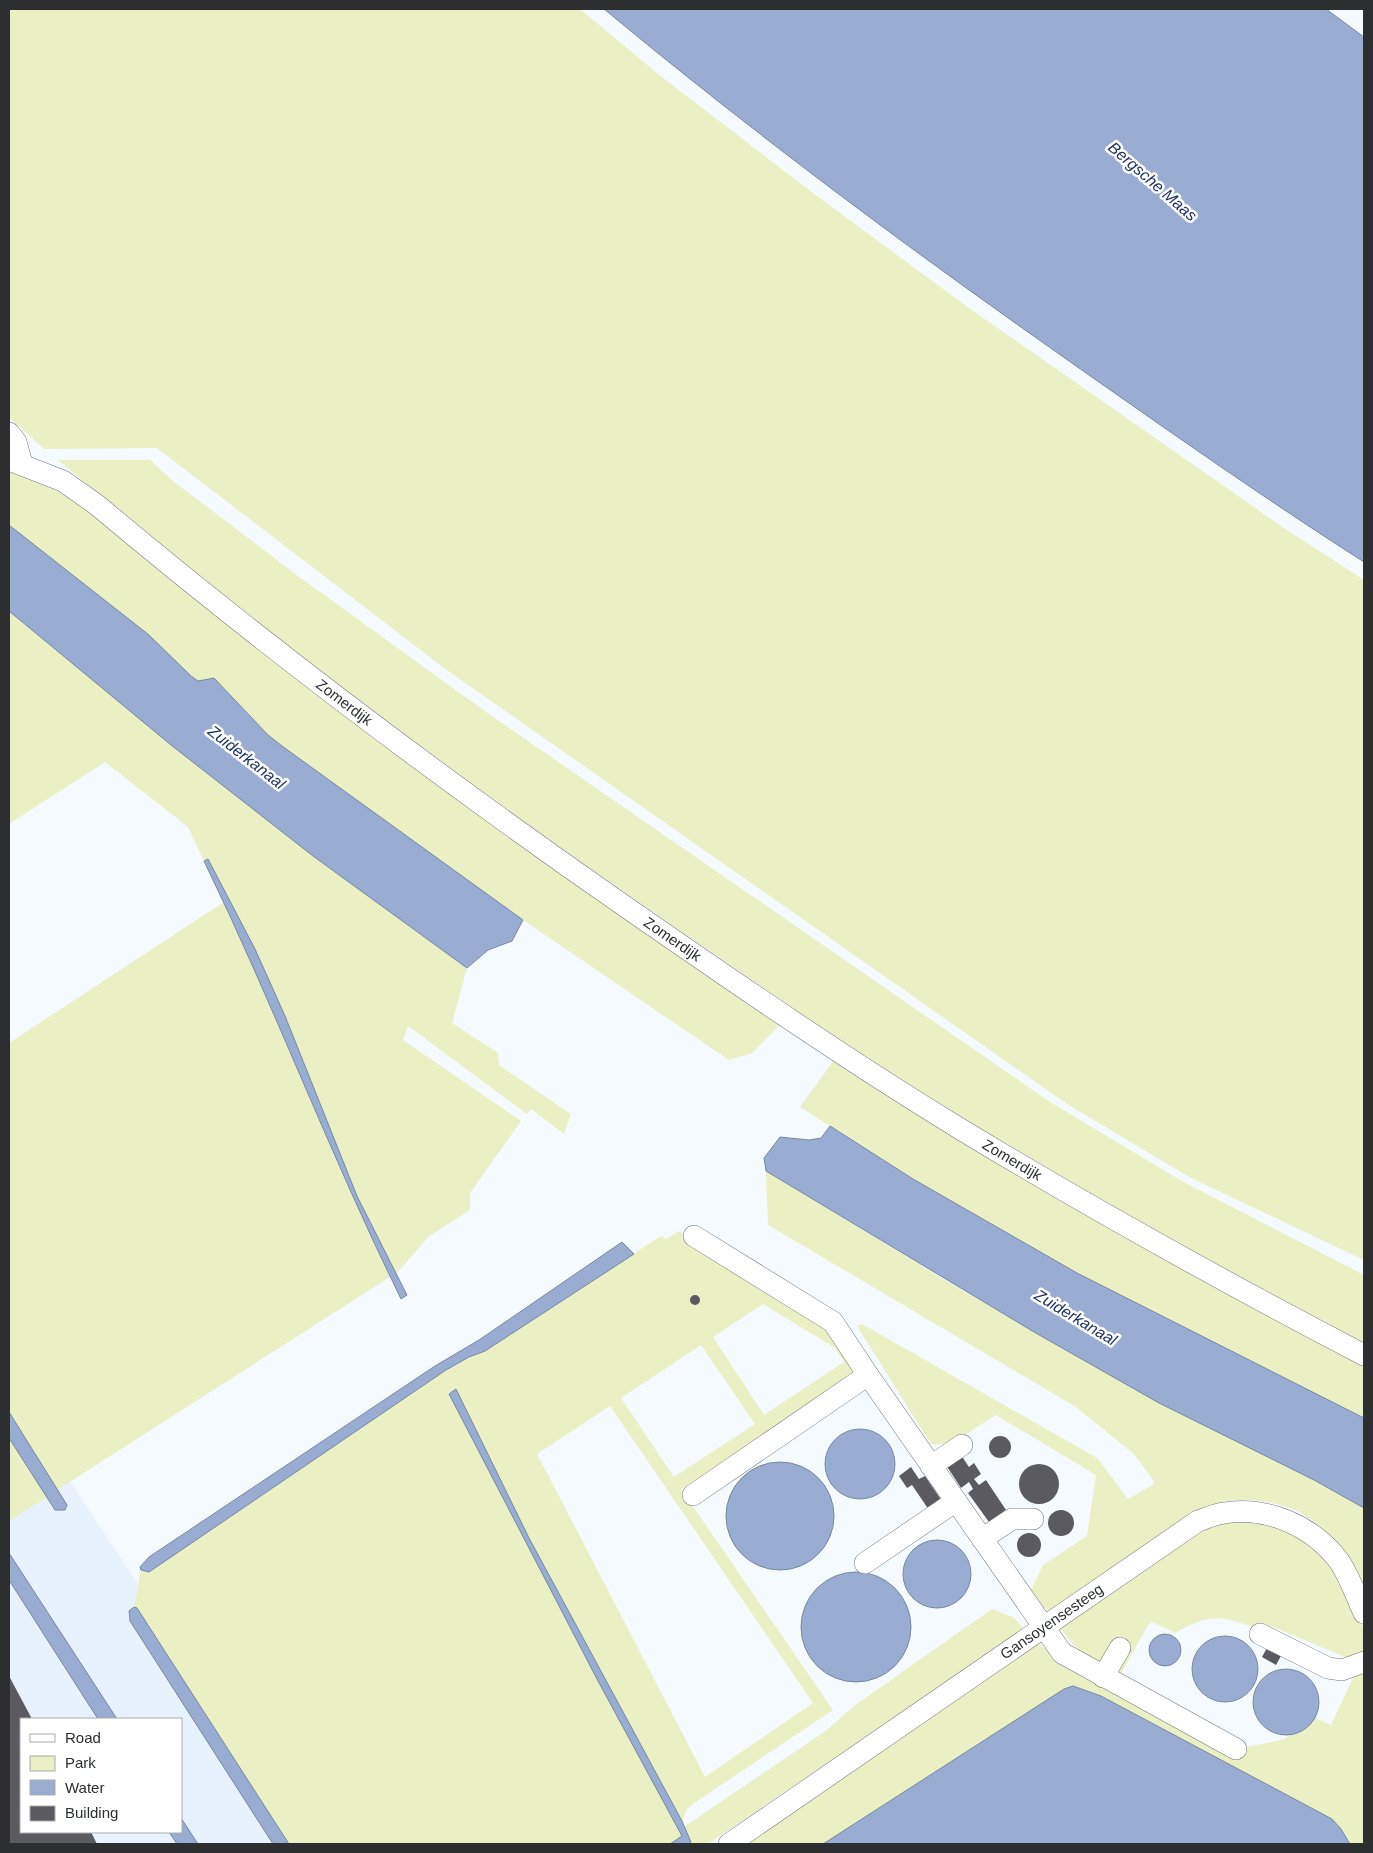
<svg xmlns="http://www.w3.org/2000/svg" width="1373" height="1853" viewBox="0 0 1373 1853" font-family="Helvetica,sans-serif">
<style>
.built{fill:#e7f2fe;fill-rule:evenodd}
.green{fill:#eaefc4;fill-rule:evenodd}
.water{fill:#99add3;stroke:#7887a2}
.building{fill:#5b5a60}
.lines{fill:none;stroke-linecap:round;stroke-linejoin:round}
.minor-casing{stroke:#73787d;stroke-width:22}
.minor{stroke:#fff;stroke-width:21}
.labels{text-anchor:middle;stroke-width:5;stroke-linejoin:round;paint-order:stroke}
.street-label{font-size:15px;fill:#2c2e30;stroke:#fff}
.water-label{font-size:16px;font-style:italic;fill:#1b3263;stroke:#fff}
</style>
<rect width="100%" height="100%" fill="#f5faff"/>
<path class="built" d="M 9,1389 L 310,1844 L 9,1844 ZM 21,1719 L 181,1719 L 181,1832 L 21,1832 Z"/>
<path class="green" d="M 9,9 L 580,9 L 658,74 L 809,190 L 962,303 L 1281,526 L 1364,580 L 1364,1260 L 1191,1178 L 1067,1104 L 444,668 L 157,448 L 44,449 L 9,417 Z
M 58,460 L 150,460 L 173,481 L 294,573 L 486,712 L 1050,1102 L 1180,1180 L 1364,1275 L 1364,1344 C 1198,1257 1034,1164 876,1063 C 807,1019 740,971 672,925 C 460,780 254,626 58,460 Z
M 9,465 L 64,491 L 168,578 L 781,1024 L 752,1053 L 729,1060 L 523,920 L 282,746 L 268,736 L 224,688 L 206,679 L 198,681 L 191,676 L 81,583 L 9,525 Z
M 9,611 L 171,745 L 313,856 L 467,968 L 452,1023 L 498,1053 L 499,1065 L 571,1114 L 564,1134 L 531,1109 L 527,1114 L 408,1026 L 403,1040 L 521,1121 L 470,1193 L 470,1210 L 428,1237 L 396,1274 L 357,1196 L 285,1016 L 208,859 L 204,861 L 188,827 L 105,762 L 9,824 Z
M 224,902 C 281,1026 330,1154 390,1277 L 57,1490 L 9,1412 L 9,1043 Z
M 834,1060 L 1364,1362 L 1364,1418 L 1077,1273 L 913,1179 L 800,1107 Z
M 766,1171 L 953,1285 L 1159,1403 L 1353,1500 L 1364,1508 L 1364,1593 C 1338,1548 1327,1515 1272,1503 C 1252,1499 1234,1499 1215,1504 L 1050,1611 L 1039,1605 L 1030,1593 L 1043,1565 L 1087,1536 L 1096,1475 L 996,1415 C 977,1426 954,1447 931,1444 L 857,1326 L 862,1324 L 1097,1458 L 1128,1499 L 1154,1484 L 1153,1480 L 1134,1454 L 1076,1407 L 768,1225 Z
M 679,1231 L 850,1342 L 867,1371 L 681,1489 L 833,1710 L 697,1801 L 687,1809 L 682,1821 L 529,1538 L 456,1390 L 450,1394 L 598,1681 L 683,1836 L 670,1844 L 289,1844 L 137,1608 L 134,1607 L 141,1570 L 149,1572 L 446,1370 L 469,1357 L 485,1350 L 661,1236 L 666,1239 ZM 763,1304 L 835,1348 L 844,1362 L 764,1415 L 713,1337 ZM 701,1345 L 755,1424 L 674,1477 L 621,1398 ZM 610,1406 L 813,1703 L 705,1777 L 537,1454 Z
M 9,1438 L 47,1497 L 9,1521 Z
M 1250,1520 L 1295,1532 L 1323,1557 L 1337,1575 L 1364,1628 L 1363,1654 L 1352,1660 L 1271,1626 L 1267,1631 C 1223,1619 1218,1609 1175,1633 L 1152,1622 L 1148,1625 L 1119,1677 C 1094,1662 1077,1653 1060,1627 L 1211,1525 Z
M 992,1609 L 1013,1617 L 1024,1629 L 708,1844 L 688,1844 L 691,1842 L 685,1826 L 827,1730 L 854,1706 Z
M 1037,1644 L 1232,1747 L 1247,1747 L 1285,1739 C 1293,1730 1305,1733 1315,1718 L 1331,1725 L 1355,1674 L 1364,1674 L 1364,1844 L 1350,1844 L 1341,1829 L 1332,1819 L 1101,1696 L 1073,1686 L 1064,1689 L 823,1844 L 745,1844 Z"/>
<path class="water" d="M 604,9 L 1326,9 L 1364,37 L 1364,562 C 1267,500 1173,434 1079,368 C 916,254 757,136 604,9 Z
M 9,525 L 149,635 L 191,676 L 198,681 L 214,678 L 268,735 L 282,746 L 523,920 L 512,941 L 488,950 L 467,968 L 313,856 L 171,745 L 9,611 Z
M 208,859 L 255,949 L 285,1016 L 357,1196 L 407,1295 L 401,1299 C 330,1155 274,1005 204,861 Z
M 830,1126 L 913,1179 L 1077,1273 L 1364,1418 L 1364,1508 L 1314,1480 L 1159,1403 L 1034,1332 L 766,1171 L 764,1158 L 780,1137 L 809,1140 L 821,1138 Z
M 622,1242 L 634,1254 L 485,1351 L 469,1357 L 446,1370 L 149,1572 L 141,1570 L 140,1567 L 149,1557 L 435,1366 L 479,1340 Z
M 456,1389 L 529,1538 L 682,1821 L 691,1842 L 688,1844 L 670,1844 L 682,1836 L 598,1681 L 449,1394 Z
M 9,1412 L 67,1505 L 65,1510 L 55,1510 L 9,1438 Z
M825 1464a35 35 0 1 1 70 0a35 35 0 1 1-70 0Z
M726 1516a54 54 0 1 1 108 0a54 54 0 1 1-108 0Z
M903 1574a34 34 0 1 1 68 0a34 34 0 1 1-68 0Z
M 9,1553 L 117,1719 L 98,1719 L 9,1580 Z
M801 1627a55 55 0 1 1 110 0a55 55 0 1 1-110 0Z
M 134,1607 L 137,1608 L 289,1844 L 273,1844 L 130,1621 L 129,1611 Z
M1149 1650a16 16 0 1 1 32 0a16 16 0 1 1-32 0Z
M1192 1669a33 33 0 1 1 66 0a33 33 0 1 1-66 0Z
M1253 1702a33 33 0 1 1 66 0a33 33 0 1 1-66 0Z
M 1073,1686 L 1101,1696 L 1332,1819 L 1341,1829 L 1350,1844 L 823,1844 L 1064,1689 Z
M 181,1818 L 198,1844 L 177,1844 L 169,1832 L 181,1832 Z"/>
<path class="building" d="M690 1300a5 5 0 1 1 10 0a5 5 0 1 1-10 0Z
M989 1447a11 11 0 1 1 22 0a11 11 0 1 1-22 0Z
M 961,1455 L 969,1467 L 974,1463 L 981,1474 L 974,1479 L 979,1485 L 986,1480 L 1006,1510 L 989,1522 L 968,1493 L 973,1489 L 969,1482 L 961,1488 L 946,1465 Z
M1019 1484a20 20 0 1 1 40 0a20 20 0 1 1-40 0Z
M 911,1467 L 919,1479 L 925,1476 L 944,1504 L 931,1513 L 912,1485 L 907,1488 L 899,1476 Z
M1048 1523a13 13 0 1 1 26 0a13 13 0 1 1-26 0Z
M1017 1545a12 12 0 1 1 24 0a12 12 0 1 1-24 0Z
M 1268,1646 L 1282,1654 L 1276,1665 L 1262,1657 Z
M 9,1676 L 32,1719 L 21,1719 L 21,1832 L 91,1832 L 97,1844 L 9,1844 Z"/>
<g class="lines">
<defs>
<g id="minor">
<path d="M 9,433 L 16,442 L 22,464"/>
<path id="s1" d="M 9,460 L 63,481 L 97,505 C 266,647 442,779 623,905 C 734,982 847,1060 962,1130 C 1094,1210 1228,1284 1364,1355"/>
<path d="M 694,1236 L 833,1322 L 868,1375"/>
<path d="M 931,1466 L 962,1445"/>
<path d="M 693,1495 L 868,1375 L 1062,1653 L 1236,1749"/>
<path d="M 982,1539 L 1012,1519 L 1033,1519"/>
<path d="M 865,1563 L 956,1501"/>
<path d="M 1260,1634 L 1328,1668 L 1342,1670 L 1364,1662"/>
<path d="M 1103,1677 L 1120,1648"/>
<path id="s2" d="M 729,1844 L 1198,1521 C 1207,1518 1215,1514 1224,1513 C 1267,1506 1313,1526 1339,1561 C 1350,1577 1356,1596 1364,1613"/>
</g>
</defs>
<use href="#minor" class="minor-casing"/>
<use href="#minor" class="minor"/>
</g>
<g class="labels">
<g class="street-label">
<text dy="5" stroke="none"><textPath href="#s1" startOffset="416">Zomerdijk</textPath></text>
<text dy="5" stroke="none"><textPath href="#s1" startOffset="821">Zomerdijk</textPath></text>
<text dy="5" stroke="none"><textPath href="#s1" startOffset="1226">Zomerdijk</textPath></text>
<text dy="5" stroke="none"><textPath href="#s2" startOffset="392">Gansoyensesteeg</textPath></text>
</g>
<g class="water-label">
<text transform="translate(1153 181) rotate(41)" y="6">Bergsche Maas</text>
<text transform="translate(247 757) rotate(38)" y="6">Zuiderkanaal</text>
<text transform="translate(1076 1317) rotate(31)" y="6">Zuiderkanaal</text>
</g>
</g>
<rect width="1373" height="1853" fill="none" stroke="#2c2e30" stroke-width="20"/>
<rect x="20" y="1718" width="162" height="115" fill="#ffffff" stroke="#ababac"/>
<rect x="30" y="1734" width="25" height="8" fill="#ffffff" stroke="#ababac"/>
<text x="65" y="1743" font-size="15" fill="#2c2e30">Road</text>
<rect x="30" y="1756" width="25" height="15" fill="#eaefc4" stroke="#ababac"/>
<text x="65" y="1768" font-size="15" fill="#2c2e30">Park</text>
<rect x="30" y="1780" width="25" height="15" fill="#99add3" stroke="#ababac"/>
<text x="65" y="1793" font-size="15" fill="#2c2e30">Water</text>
<rect x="30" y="1806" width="25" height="15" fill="#5b5a60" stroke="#ababac"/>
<text x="65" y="1818" font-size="15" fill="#2c2e30">Building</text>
</svg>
